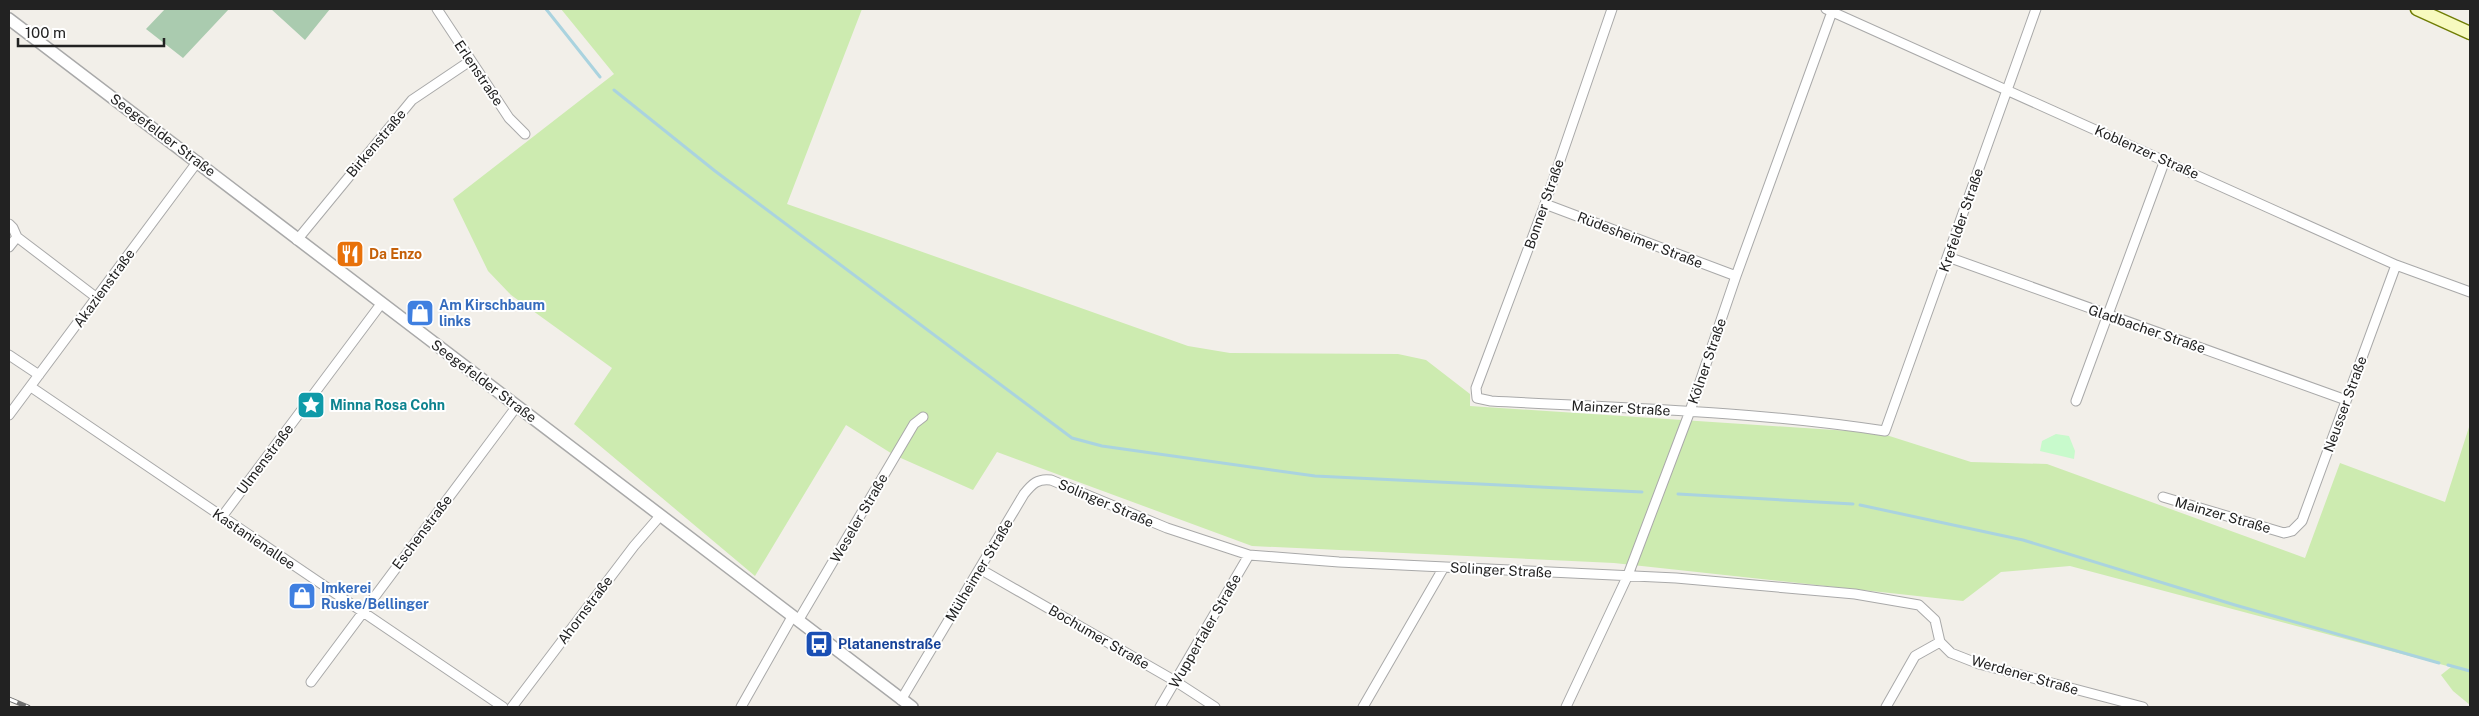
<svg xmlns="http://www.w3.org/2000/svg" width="2479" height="716" viewBox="0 0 2479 716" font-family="'Public Sans',sans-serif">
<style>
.grass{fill:#cdebb0}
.cemetery{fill:#aacbaf}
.park{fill:#c8facc}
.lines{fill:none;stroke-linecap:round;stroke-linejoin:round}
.stream{stroke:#aad3df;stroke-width:3}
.minor-casing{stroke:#a9a9a9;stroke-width:11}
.tertiary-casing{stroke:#a9a9a9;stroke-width:14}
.secondary-casing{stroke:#707d05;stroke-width:15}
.minor{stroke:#fff;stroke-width:9}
.tertiary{stroke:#fff;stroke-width:11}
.secondary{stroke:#f7fabf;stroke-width:12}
.rail-casing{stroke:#707070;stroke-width:5}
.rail{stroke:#fff;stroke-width:3;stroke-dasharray:9;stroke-linecap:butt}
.labels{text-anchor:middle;stroke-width:4;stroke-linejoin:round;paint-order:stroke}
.street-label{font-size:14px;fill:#222;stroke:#fff}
.food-label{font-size:14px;font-weight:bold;fill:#c56008;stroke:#fff;text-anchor:start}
.shop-label{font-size:14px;font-weight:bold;fill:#366cbe;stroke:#fff;text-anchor:start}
.culture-label{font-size:14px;font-weight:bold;fill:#0d838f;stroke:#fff;text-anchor:start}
.transit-label{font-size:14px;font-weight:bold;fill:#164399;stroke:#fff;text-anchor:start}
</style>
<rect width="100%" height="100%" fill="#f2efe9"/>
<path class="grass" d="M 561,9 L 862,9 L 787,204 L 1188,346 L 1230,353 L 1398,354 L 1426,360 L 1470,394 L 1470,406 L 1880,433 L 1971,462 L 2047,464 L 2305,558 L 2340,463 L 2445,502 L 2470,424 L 2470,671 L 2467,671 L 2470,672 L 2470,705 L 2453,691 L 2441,675 L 2451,667 L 2070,566 L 2001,572 L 1963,601 L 1614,563 L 1252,546 L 997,452 L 973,490 L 894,455 L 846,425 L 755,576 L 574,424 L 612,368 L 511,295 L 488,271 L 453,199 L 614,74 Z"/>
<path class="cemetery" d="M 165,9 L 229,9 L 183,58 L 146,29 Z
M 271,9 L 330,9 L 305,40 Z"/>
<path class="park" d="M 2056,434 L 2069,436 L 2075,451 L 2074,459 L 2040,451 L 2042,441 Z"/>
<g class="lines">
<path class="stream" d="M 546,9 L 600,77
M 614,90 L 715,171 L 1072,438 L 1102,446 L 1315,476 L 1642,492
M 1678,494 L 1853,504
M 1860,505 L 2023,540 L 2235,605 L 2439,663
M 2448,665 L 2470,671"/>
<defs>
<path id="minor" d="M 437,9 L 509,118 L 525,134
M 1612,9 L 1545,204 L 1476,388 L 1477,398 L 1491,401 C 1623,408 1755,411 1885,431 L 2036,9
M 1826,9 L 2396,265 L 2470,292
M 1545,204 L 1736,276
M 9,224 L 13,228 L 17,237 L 97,298
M 297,240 L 412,100 L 470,61
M 9,247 L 17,237
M 1948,257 L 2346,400
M 9,355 L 39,375
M 31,387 L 503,707
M 2076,401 L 2165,160
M 9,415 L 198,161
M 2163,497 L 2284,533 L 2292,531 L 2302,521 L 2396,265
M 221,518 L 381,304
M 980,569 L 1175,681 L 1215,707
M 798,621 L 914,424 L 923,417
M 1940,642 L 1951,653 L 1979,664 L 2143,707
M 311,682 L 517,406
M 901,700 L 1024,494 C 1032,484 1038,478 1051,480 L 1167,528 L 1249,555 L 1339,562 L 1676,578 L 1855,594 L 1919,605 L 1935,620 L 1940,642
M 512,707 L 634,546 L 660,516
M 741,707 L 792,617
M 1160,707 L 1249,555
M 1363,707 L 1444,567
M 1566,707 L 1628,575 L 1690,411 L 1736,276 L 1833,9
M 1886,707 L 1915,656 L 1940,642"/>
<path id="tertiary" d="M 9,19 L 912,707"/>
<path id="secondary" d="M 2417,9 L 2470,33"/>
</defs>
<use href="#minor" class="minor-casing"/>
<use href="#tertiary" class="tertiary-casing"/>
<use href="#secondary" class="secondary-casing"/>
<use href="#minor" class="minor"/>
<use href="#tertiary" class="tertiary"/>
<use href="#secondary" class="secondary"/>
<defs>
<path id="rail" d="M 9,699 L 28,707"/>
</defs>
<use href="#rail" class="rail-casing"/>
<use href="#rail" class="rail"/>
</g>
<defs>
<symbol id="restaurant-square" viewBox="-11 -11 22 22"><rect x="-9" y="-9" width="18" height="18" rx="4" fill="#e8710a" stroke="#fff"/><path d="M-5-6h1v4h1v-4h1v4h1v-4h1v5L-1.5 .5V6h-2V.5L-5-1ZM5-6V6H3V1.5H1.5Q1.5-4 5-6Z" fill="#fff"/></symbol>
<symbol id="shop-square" viewBox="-11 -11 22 22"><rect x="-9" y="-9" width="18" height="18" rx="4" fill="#3f7fe0" stroke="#fff"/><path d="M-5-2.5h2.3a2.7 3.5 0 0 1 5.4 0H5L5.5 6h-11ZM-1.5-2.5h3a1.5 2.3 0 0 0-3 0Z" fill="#fff"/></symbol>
<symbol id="sight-square" viewBox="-11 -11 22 22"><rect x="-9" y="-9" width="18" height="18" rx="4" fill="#0f9aa8" stroke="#fff"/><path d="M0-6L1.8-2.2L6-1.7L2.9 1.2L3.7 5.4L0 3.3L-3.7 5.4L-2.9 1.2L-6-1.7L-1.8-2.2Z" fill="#fff"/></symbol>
<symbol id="bus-square" viewBox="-11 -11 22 22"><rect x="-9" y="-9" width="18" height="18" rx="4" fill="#1a4fb4" stroke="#fff"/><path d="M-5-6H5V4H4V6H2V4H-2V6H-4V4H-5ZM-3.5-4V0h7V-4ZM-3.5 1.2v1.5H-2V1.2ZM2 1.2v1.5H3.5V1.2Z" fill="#fff"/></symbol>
</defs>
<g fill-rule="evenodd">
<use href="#restaurant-square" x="334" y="238" width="32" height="32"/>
<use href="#shop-square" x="404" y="297" width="32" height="32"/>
<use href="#sight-square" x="295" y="389" width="32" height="32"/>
<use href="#shop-square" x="286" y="580" width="32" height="32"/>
<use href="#bus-square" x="803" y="628" width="32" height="32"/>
</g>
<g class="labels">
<g class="street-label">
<text transform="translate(479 73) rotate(56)" y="5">Erlenstraße</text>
<text transform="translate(163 135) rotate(37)" y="5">Seegefelder Straße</text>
<text transform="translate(376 143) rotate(-50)" y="5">Birkenstraße</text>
<text transform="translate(2147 152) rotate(24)" y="5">Koblenzer Straße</text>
<text transform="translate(1544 204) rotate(-71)" y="5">Bonner Straße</text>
<text transform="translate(1961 220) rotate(-71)" y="5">Krefelder Straße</text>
<text transform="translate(1640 240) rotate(21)" y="5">Rüdesheimer Straße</text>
<text transform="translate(104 288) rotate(-54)" y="5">Akazienstraße</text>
<text transform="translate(2147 329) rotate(19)" y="5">Gladbacher Straße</text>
<text transform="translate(1707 361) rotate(-71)" y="5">Kölner Straße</text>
<text transform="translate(484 381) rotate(37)" y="5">Seegefelder Straße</text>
<text transform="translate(2345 404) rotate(-70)" y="5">Neusser Straße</text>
<text transform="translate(1621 408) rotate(3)" y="5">Mainzer Straße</text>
<text transform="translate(265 459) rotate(-53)" y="5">Ulmenstraße</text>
<text transform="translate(1106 503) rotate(23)" y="5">Solinger Straße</text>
<text transform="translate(2223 515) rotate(16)" y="5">Mainzer Straße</text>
<text transform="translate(859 518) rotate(-60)" y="5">Weseler Straße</text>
<text transform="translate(422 532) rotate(-53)" y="5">Eschenstraße</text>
<text transform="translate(254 539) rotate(34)" y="5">Kastanienallee</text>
<text transform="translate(979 570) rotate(-59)" y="5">Mülheimer Straße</text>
<text transform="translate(1501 570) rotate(3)" y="5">Solinger Straße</text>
<text transform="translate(585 610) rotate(-53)" y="5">Ahornstraße</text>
<text transform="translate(1205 631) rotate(-60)" y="5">Wuppertaler Straße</text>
<text transform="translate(1099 637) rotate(30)" y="5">Bochumer Straße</text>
<text transform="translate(2025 675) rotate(16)" y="5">Werdener Straße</text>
</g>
<g class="food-label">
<text x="369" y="259">Da Enzo</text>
</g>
<g class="shop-label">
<text x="439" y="310">Am Kirschbaum<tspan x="439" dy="16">links</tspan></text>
<text x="321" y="593">Imkerei<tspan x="321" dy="16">Ruske/Bellinger</tspan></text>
</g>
<g class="culture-label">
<text x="330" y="410">Minna Rosa Cohn</text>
</g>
<g class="transit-label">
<text x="838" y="649">Platanenstraße</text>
</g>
</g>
<rect width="2479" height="716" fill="none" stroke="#222222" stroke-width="20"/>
<path d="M18 38v8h146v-8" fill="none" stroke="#222222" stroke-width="2.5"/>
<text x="25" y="38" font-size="15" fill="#222222" stroke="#ffffff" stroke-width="4" paint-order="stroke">100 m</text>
</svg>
